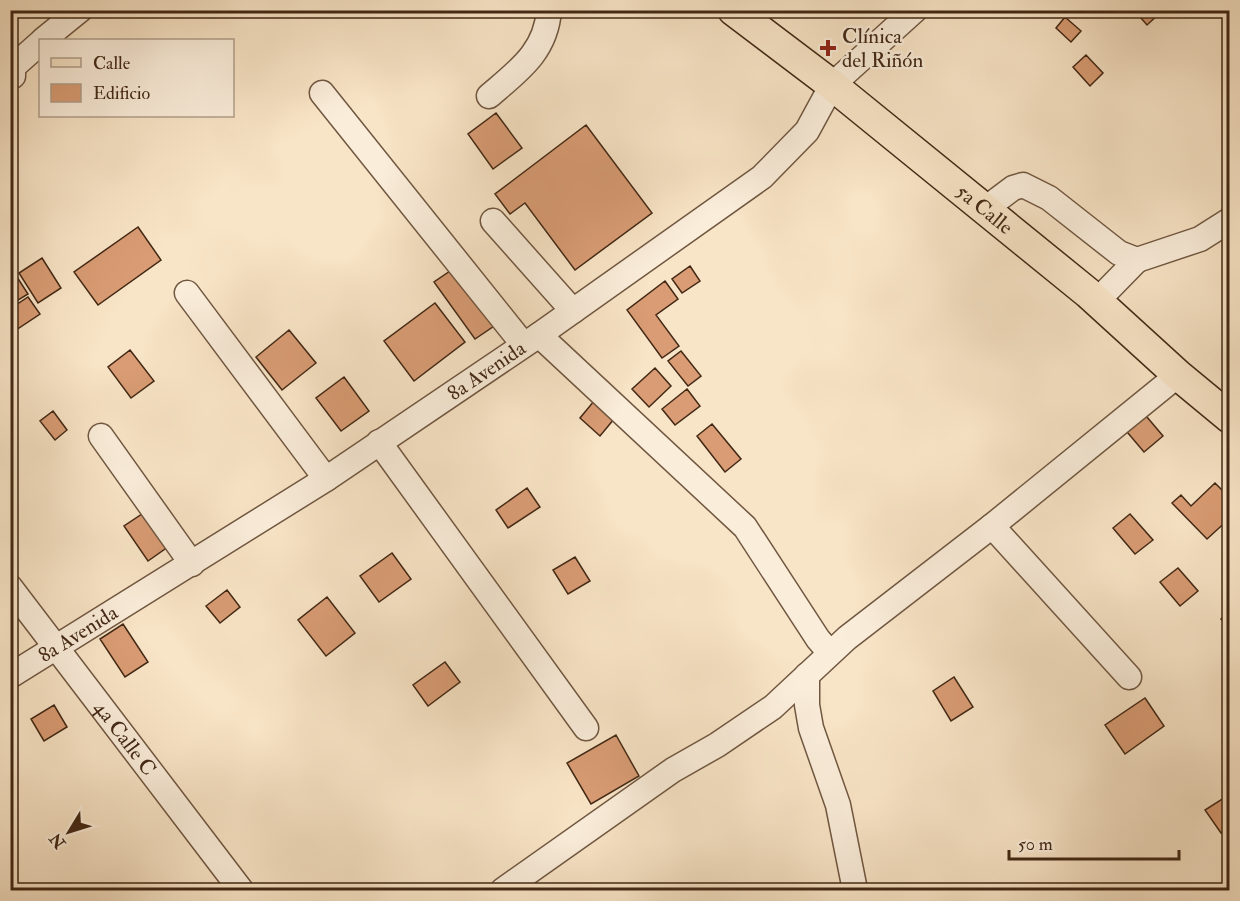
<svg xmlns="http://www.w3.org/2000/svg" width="1240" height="901" viewBox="0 0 1240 901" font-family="'IM FELL Double Pica',serif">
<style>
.building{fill:#d99c74;stroke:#422815;stroke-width:1.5}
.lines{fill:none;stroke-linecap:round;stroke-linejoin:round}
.minor-casing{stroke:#705741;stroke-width:27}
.major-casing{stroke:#422815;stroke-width:33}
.minor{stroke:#faedda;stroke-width:24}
.major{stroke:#f8e4c6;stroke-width:30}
.poi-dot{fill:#8f2418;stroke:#faedda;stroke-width:2}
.labels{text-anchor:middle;stroke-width:5;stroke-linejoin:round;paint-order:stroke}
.poi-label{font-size:21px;fill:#422815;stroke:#faedda;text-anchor:start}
.street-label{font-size:21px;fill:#422815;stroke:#faedda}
</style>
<rect width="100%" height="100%" fill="#f8e4c6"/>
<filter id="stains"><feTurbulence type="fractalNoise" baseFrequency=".00333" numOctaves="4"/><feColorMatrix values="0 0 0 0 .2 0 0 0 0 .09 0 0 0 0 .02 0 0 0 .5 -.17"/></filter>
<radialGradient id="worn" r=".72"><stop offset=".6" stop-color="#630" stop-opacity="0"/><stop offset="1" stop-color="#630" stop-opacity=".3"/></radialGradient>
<path class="building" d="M 1134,10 L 1159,10 L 1161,12 L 1147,25 Z
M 1065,17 L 1081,31 L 1071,42 L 1056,28 Z
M 1086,55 L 1103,73 L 1090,86 L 1073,67 Z
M 496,113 L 522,148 L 493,169 L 468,134 Z
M 586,125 L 652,213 L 575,270 L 525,203 L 510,214 L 495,194 Z
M 138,227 L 161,260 L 98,305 L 74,272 Z
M 42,258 L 61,288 L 38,303 L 19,273 Z
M 690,266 L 700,281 L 682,293 L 672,279 Z
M 456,267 L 497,324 L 475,339 L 434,282 Z
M 15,274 L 28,294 L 10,305 L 10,277 Z
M 665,281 L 678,299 L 656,315 L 679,346 L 662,358 L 627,310 Z
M 28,297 L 40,314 L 13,332 L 10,328 L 10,309 Z
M 435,303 L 465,342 L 414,381 L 384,341 Z
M 289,330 L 316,363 L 282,390 L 256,357 Z
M 130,350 L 154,381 L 131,398 L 108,367 Z
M 681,351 L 701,376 L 688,386 L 668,361 Z
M 655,368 L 671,386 L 649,407 L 632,389 Z
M 344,377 L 369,411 L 341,431 L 316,398 Z
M 687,389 L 700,406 L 675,425 L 662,409 Z
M 594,401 L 614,419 L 600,436 L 580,418 Z
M 1141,410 L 1163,436 L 1144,452 L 1122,426 Z
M 53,411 L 67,430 L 55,440 L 40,421 Z
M 712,424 L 741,459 L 725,472 L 697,436 Z
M 1215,483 L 1230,498 L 1230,518 L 1207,539 L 1172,503 L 1181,495 L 1191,506 Z
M 527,488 L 540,507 L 508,528 L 496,510 Z
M 148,510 L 172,544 L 148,561 L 124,526 Z
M 1130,514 L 1153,540 L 1135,554 L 1113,528 Z
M 392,553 L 411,579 L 379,602 L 360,576 Z
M 575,557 L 590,581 L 568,594 L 553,570 Z
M 1178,568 L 1198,591 L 1180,606 L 1160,582 Z
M 227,590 L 240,607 L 220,623 L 206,606 Z
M 327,597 L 355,633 L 326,656 L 298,620 Z
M 1230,611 L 1230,628 L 1221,619 Z
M 123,624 L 148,662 L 125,677 L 100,639 Z
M 445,662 L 460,682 L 428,706 L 413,685 Z
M 954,677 L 973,707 L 951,721 L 933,691 Z
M 1145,698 L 1164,726 L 1125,754 L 1105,725 Z
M 54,705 L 67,727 L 44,741 L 31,719 Z
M 616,735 L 639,776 L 591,804 L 567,763 Z
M 1230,794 L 1230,828 L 1221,833 L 1205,810 Z"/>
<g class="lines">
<defs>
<g id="minor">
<path d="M 43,40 L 80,10"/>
<path d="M 13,76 L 13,67 L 40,43"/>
<path d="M 322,93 L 523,344"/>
<path d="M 489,96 C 518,71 546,52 549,10"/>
<path d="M 985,209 L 1013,188 L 1023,185 L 1049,198 L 1119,253 L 1137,260 L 1200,239 L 1230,220"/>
<path d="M 493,221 L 573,311"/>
<path d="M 187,293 L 326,479"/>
<path d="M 1096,302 L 1137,260"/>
<path d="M 539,335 L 745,527 L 818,639 L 830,653"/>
<path d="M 101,436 L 192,564"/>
<path d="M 379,442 L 586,728"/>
<path d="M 992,526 L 1129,677"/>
<path id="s1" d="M 10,587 L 241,890"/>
<path d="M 807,675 L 807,705 L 811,728 L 838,805 L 855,890"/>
<path id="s2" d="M 10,676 L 326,479 L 539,335 L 762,177 L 807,131 L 832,85 L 915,10"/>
<path d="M 503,890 L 673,770 L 717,745 L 773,707 L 847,638 L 992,526 L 1178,375"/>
</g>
<g id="major">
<path id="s3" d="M 733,10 L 832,85 L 1088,293 L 1178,375 L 1230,418"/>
</g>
</defs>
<use href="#minor" class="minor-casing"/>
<use href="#major" class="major-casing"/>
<use href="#minor" class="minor"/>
<use href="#major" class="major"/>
</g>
<path class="poi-dot" d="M825 39h6v6h6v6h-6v6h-6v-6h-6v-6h6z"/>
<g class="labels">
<g class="poi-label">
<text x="842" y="43">Clínica<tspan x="842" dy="24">del Riñón</tspan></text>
</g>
<g class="street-label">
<text dy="7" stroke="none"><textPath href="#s3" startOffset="321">5a Calle</textPath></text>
<text dy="7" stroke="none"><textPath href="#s2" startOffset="566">8a Avenida</textPath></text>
<text dy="7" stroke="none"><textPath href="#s2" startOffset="80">8a Avenida</textPath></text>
<text dy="7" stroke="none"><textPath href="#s1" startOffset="190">4a Calle C</textPath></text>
</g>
</g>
<rect width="1240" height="901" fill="none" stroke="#f8e4c6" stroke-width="36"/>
<rect x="12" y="12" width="1216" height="877" fill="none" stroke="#422815" stroke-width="3"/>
<rect x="18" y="18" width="1204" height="865" fill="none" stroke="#422815" stroke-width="1.5"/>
<rect x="39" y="39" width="195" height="78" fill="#faedda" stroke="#b09e8b" stroke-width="1.5"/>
<rect x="51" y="58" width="30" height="9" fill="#f8e4c6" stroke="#b09e8b" stroke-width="1.5"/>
<text x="93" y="69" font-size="18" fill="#422815">Calle</text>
<rect x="51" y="84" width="30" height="18" fill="#d99c74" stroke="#b09e8b" stroke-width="1.5"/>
<text x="93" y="99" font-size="18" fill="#422815">Edificio</text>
<g transform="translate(69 832) rotate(232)" stroke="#faedda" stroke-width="4.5" paint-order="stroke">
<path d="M0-4.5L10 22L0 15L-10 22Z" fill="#422815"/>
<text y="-9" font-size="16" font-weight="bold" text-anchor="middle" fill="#422815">N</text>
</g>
<path d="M1009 850v9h170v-9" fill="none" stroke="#422815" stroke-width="3"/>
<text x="1018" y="850" font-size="18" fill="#422815" stroke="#faedda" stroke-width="4.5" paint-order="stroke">50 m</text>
<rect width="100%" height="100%" filter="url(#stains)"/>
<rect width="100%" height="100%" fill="url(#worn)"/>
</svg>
